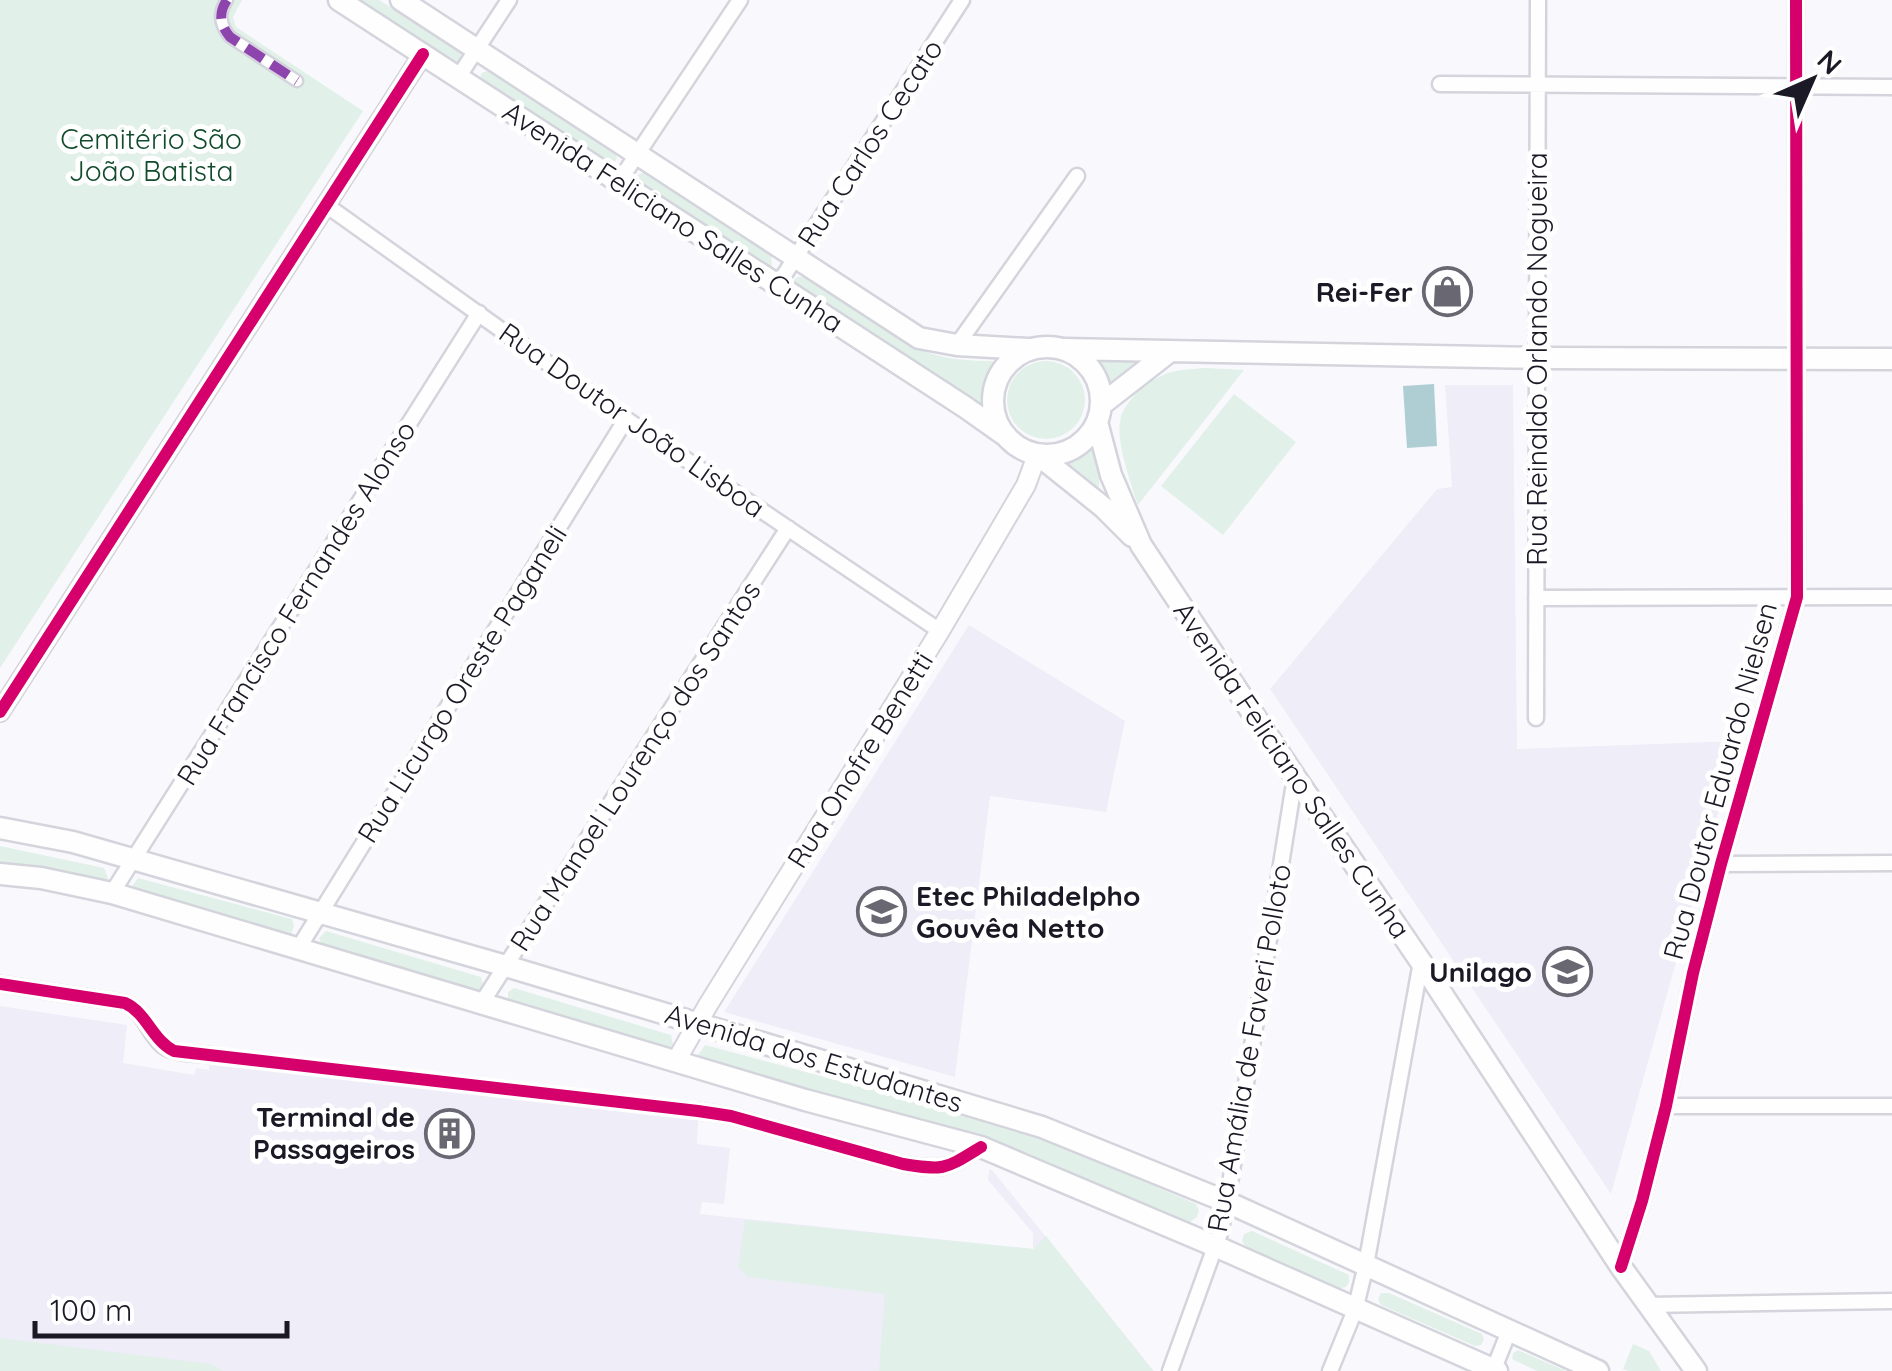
<svg xmlns="http://www.w3.org/2000/svg" width="1892" height="1371" viewBox="0 0 1892 1371" font-family="Quicksand,sans-serif">
<style>
.built{fill:#eeedf8}
.green{fill:#e1f0e8}
.water{fill:#aeced4}
.lines{fill:none;stroke-linecap:round;stroke-linejoin:round}
.minor-tunnel{stroke:#d8d7dd;stroke-width:14;stroke-dasharray:14 7;stroke-linecap:butt}
.pedestrian-casing{stroke:#d4d4dc;stroke-width:15}
.minor-casing{stroke:#d4d4dc;stroke-width:19}
.tertiary-casing{stroke:#d4d4dc;stroke-width:22}
.secondary-casing{stroke:#d4d4dc;stroke-width:25}
.pedestrian{stroke:#fefeff;stroke-width:10}
.minor{stroke:#fefeff;stroke-width:14}
.tertiary{stroke:#fefeff;stroke-width:18}
.secondary{stroke:#fefeff;stroke-width:20}
.quiet{stroke:#8e44ad;stroke-width:10;stroke-dasharray:20 10;stroke-linecap:butt}
.cycleway-casing{stroke:#fff;stroke-width:19}
.cycleway{stroke:#d6006c;stroke-width:12}
.labels{text-anchor:middle;stroke-width:10;stroke-linejoin:round;paint-order:stroke}
.park-label{font-size:28px;fill:#114b2c;stroke:#fff}
.street-label{font-size:28px;fill:#1b1925;stroke:#fff}
.poi-label{font-size:28px;font-weight:bold;fill:#1b1925;stroke:#fff;text-anchor:end}
</style>
<rect width="100%" height="100%" fill="#f9f9fd"/>
<path class="built" d="M 1445,385 L 1513,385 L 1517,749 L 1738,741 L 1611,1194 L 1270,689 L 1437,489 L 1452,487 Z
M 969,625 L 1125,721 L 1106,812 L 990,796 L 955,1077 L 724,1012 Z
M 0,1006 L 127,1025 L 123,1063 L 194,1075 L 196,1068 L 209,1070 L 211,1047 L 699,1102 L 697,1144 L 730,1148 L 724,1204 L 702,1202 L 700,1214 L 1033,1249 L 1033,1233 L 988,1180 L 989,1170 L 992,1170 L 1154,1371 L 0,1371 Z"/>
<path class="green" d="M 0,0 L 242,0 L 233,17 L 236,27 L 363,111 L 0,668 Z
M 350,0 L 379,0 L 457,49 L 461,54 L 459,62 L 453,65 Z
M 489,70 L 614,151 L 617,158 L 614,164 L 608,166 L 479,80 L 482,73 Z
M 644,172 L 771,254 L 772,267 L 766,270 L 635,182 L 636,176 Z
M 797,277 L 807,277 L 918,349 C 945,360 969,361 997,361 L 985,390 L 985,405 L 978,405 L 795,291 L 793,282 Z
M 1089,353 L 1141,358 L 1108,386 Z
M1007 400a39 39 0 1 1 78 0a39 39 0 1 1-78 0Z
M 1206,368 L 1244,370 L 1138,505 C 1131,485 1116,442 1120,421 C 1124,400 1148,380 1168,373 C 1179,369 1194,369 1206,368 Z
M 1234,394 L 1296,442 L 1223,535 L 1161,486 Z
M 1095,444 C 1095,459 1102,480 1098,494 L 1062,466 Z
M 0,846 L 104,868 L 108,878 L 102,883 L 0,865 Z
M 138,878 L 292,919 L 294,926 L 291,934 L 134,892 L 132,886 Z
M 326,931 L 481,977 L 483,983 L 481,989 L 473,992 L 322,945 L 319,938 Z
M 514,988 L 671,1035 L 673,1045 L 668,1052 L 514,1004 L 508,1000 L 508,992 Z
M 705,1045 L 902,1098 L 1059,1145 L 1196,1204 L 1199,1210 L 1197,1217 L 1190,1222 L 1177,1219 L 1028,1153 L 700,1062 L 698,1055 Z
M 745,1220 L 1034,1249 L 1046,1236 L 1153,1371 L 879,1371 L 885,1294 L 748,1277 L 738,1267 Z
M 1252,1231 L 1349,1275 L 1349,1282 L 1346,1287 L 1340,1288 L 1246,1247 L 1242,1241 L 1244,1234 Z
M 1381,1293 L 1389,1293 L 1482,1334 L 1484,1339 L 1481,1345 L 1475,1346 L 1381,1305 L 1378,1299 Z
M 0,1338 L 210,1364 L 224,1371 L 0,1371 Z
M 1633,1344 L 1649,1351 L 1661,1371 L 1628,1371 L 1623,1369 Z
M 1518,1350 L 1566,1371 L 1537,1371 L 1512,1359 L 1513,1353 Z"/>
<path class="water" d="M 1434,384 L 1437,446 L 1407,448 L 1403,386 Z"/>
<g class="lines">
<path class="minor-tunnel" d="M 210,1055 L 698,1111"/>
<defs>
<path id="pedestrian" d="M 227,0 C 218,13 220,25 230,37 L 297,81"/>
<path id="minor" d="M 459,76 L 509,0
M 1440,84 L 1892,87
M 618,183 L 740,0
M 326,205 L 626,419 L 940,631
M 777,286 L 962,0
M 957,345 L 1077,176
M 1536,598 L 1892,597
M 1536,718 L 1538,0
M 1721,864 L 1892,863
M 112,893 L 479,313
M 298,949 L 626,419
M 0,984 L 125,1003 C 145,1012 147,1032 162,1045 C 174,1055 196,1053 210,1055
M 481,1004 L 788,528
M 1666,1106 L 1892,1106
M 698,1111 L 731,1116 L 903,1164 C 945,1171 945,1169 981,1147
M 1621,1267 L 1642,1201 L 1666,1106 L 1693,973 L 1721,864 L 1797,597 L 1796,0
M 1648,1305 L 1892,1301
M 1170,1371 L 1220,1233 L 1227,1202 L 1295,777
M 1330,1371 L 1355,1310 L 1366,1265 L 1421,962
M 1493,1371 L 1509,1331"/>
<path id="tertiary" d="M 0,712 L 423,54
M 676,1061 L 708,1005 L 940,631 L 1026,485 L 1037,455"/>
<path id="secondary" d="M 339,0 L 965,407 L 1006,436
M 401,0 L 919,338 L 957,345 L 1028,349
M993 401a54 54 0 1 1 108 0a54 54 0 1 1-108 0Z
M 1064,349 L 1536,358 L 1892,359
M 1101,405 L 1169,352
M 1097,422 L 1111,475 L 1141,545 L 1295,777 L 1421,962 L 1621,1267 L 1696,1371
M 1038,455 L 1103,507 L 1132,536
M 0,828 L 73,842 L 506,966 L 1042,1127 L 1227,1202 L 1598,1371
M 0,874 L 41,878 L 112,893 L 805,1100 L 981,1147 L 1215,1246 L 1497,1371"/>
</defs>
<use href="#pedestrian" class="pedestrian-casing"/>
<use href="#minor" class="minor-casing"/>
<use href="#tertiary" class="tertiary-casing"/>
<use href="#secondary" class="secondary-casing"/>
<use href="#pedestrian" class="pedestrian"/>
<use href="#minor" class="minor"/>
<use href="#tertiary" class="tertiary"/>
<use href="#secondary" class="secondary"/>
<path class="quiet" d="M 227,0 C 218,13 220,25 230,37 L 297,81"/>
<defs>
<path id="cycleway" d="M 0,712 L 423,54
M 0,984 L 125,1003 C 147,1013 152,1040 174,1051 L 698,1111 L 731,1116 L 903,1164 C 945,1171 945,1169 981,1147
M 1621,1267 L 1642,1201 L 1666,1106 L 1693,973 L 1721,864 L 1797,597 L 1796,0"/>
</defs>
<use href="#cycleway" class="cycleway-casing"/>
<use href="#cycleway" class="cycleway"/>
</g>
<defs>
<symbol id="shop-ring" viewBox="-11 -11 22 22"><circle r="9.5" fill="#fff" stroke="#696771" stroke-width="1.5"/><path d="M-5-2.5h2.3a2.7 3.5 0 0 1 5.4 0H5L5.5 6h-11ZM-1.5-2.5h3a1.5 2.3 0 0 0-3 0Z" fill="#696771"/></symbol>
<symbol id="university-ring" viewBox="-11 -11 22 22"><circle r="9.5" fill="#fff" stroke="#696771" stroke-width="1.5"/><path d="M0-5L7-2L0 1L-7-2ZM-4 1L0 2.5L4 1V4Q0 6-4 4Z" fill="#696771"/></symbol>
<symbol id="building-ring" viewBox="-11 -11 22 22"><circle r="9.5" fill="#fff" stroke="#696771" stroke-width="1.5"/><path d="M-4-6H4V6H1V3H-1V6H-4ZM-2.5-4.3h1.7v1.8h-1.7ZM.8-4.3h1.7v1.8H.8ZM-2.5-1h1.7V.8h-1.7ZM.8-1h1.7V.8H.8Z" fill="#696771"/></symbol>
</defs>
<g fill-rule="evenodd">
<use href="#shop-ring" x="1420" y="264" width="55" height="55"/>
<use href="#university-ring" x="854" y="884" width="55" height="55"/>
<use href="#university-ring" x="1540" y="944" width="55" height="55"/>
<use href="#building-ring" x="422" y="1106" width="55" height="55"/>
</g>
<g class="labels">
<g class="park-label">
<text x="151" y="149">Cemitério São<tspan x="151" dy="32">João Batista</tspan></text>
</g>
<g class="street-label">
<text transform="translate(870 143) rotate(-57)" y="10">Rua Carlos Cecato</text>
<text transform="translate(673 217) rotate(33)" y="10">Avenida Feliciano Salles Cunha</text>
<text transform="translate(1537 359) rotate(-90)" y="10">Rua Reinaldo Orlando Nogueira</text>
<text transform="translate(632 420) rotate(35)" y="10">Rua Doutor João Lisboa</text>
<text transform="translate(296 603) rotate(-58)" y="10">Rua Francisco Fernandes Alonso</text>
<text transform="translate(462 684) rotate(-58)" y="10">Rua Licurgo Oreste Paganeli</text>
<text transform="translate(860 760) rotate(-58)" y="10">Rua Onofre Benetti</text>
<text transform="translate(635 766) rotate(-57)" y="10">Rua Manoel Lourenço dos Santos</text>
<text transform="translate(1292 770) rotate(56)" y="10">Avenida Feliciano Salles Cunha</text>
<text transform="translate(1720 781) rotate(-75)" y="10">Rua Doutor Eduardo Nielsen</text>
<text transform="translate(1249 1048) rotate(-80)" y="10">Rua Amália de Faveri Polloto</text>
<text transform="translate(814 1058) rotate(17)" y="10">Avenida dos Estudantes</text>
</g>
<g class="poi-label">
<text x="1413" y="302">Rei-Fer</text>
<text x="916" y="906" text-anchor="start">Etec Philadelpho<tspan x="916" dy="32">Gouvêa Netto</tspan></text>
<text x="1532" y="982">Unilago</text>
<text x="415" y="1127">Terminal de<tspan x="415" dy="32">Passageiros</tspan></text>
</g>
</g>
<g transform="translate(1812 80) rotate(45)" stroke="#ffffff" stroke-width="8" paint-order="stroke">
<path d="M0-8L18 38L0 25L-18 38Z" fill="#1b1925"/>
<text y="-15" font-size="28" font-weight="bold" text-anchor="middle" fill="#1b1925">N</text>
</g>
<path d="M35 1321v15h252v-15" fill="none" stroke="#1b1925" stroke-width="5"/>
<text x="50" y="1321" font-size="30" fill="#1b1925" stroke="#ffffff" stroke-width="8" paint-order="stroke">100 m</text>
</svg>
